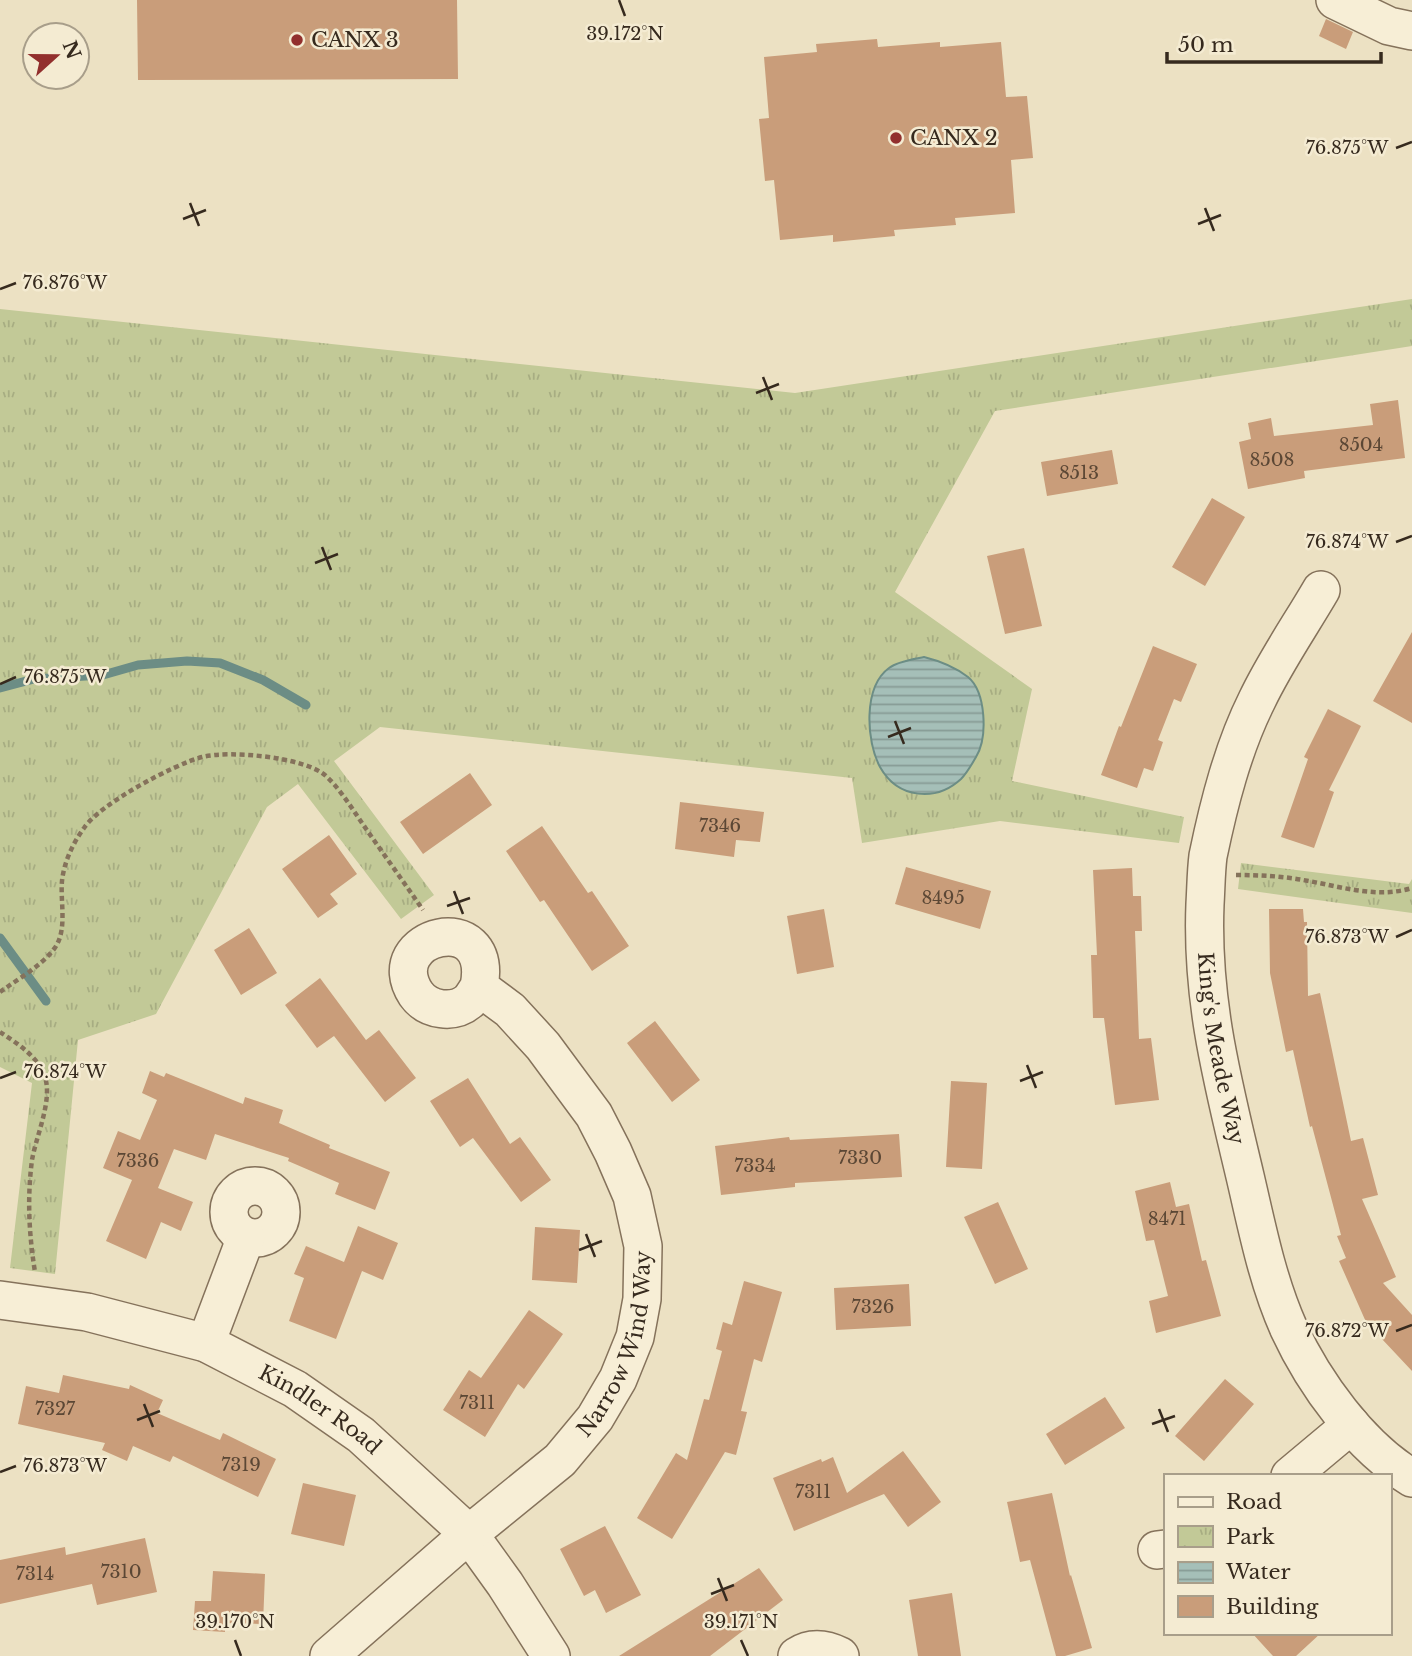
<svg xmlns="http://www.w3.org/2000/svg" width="1412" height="1656" viewBox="0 0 1412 1656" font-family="'Libre Baskerville',serif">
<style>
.park{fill:url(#park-tufts)}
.water{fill:url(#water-rules);stroke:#6c8d85;stroke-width:2}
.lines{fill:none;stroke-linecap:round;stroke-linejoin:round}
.stream{stroke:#6c8d85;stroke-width:9}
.building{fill:#c99d7a}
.minor-casing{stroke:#85725b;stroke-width:40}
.path{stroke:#85725b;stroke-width:4.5;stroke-dasharray:5 3.5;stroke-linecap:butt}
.minor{stroke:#f7eed6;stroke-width:37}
.ticks{fill:none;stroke:#362a1e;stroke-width:2.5}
.poi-dot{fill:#922f2d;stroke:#f4ebd2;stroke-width:2.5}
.labels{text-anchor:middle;stroke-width:5;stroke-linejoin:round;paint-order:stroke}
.number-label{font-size:18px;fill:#5b4735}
.poi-label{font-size:21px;fill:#362a1e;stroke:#f4ebd2;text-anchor:start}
.street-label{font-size:21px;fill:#362a1e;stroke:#f4ebd2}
.ticks-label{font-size:18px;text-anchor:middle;fill:#362a1e;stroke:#f4ebd2;stroke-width:5;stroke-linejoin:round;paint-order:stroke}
</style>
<defs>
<pattern id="park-tufts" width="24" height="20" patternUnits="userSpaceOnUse" patternTransform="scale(1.75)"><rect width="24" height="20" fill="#c2c997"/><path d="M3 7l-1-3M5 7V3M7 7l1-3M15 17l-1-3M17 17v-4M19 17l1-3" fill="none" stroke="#a7ad82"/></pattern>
<pattern id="water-rules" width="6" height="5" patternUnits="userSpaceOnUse" patternTransform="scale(1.75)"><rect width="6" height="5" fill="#a5bfb8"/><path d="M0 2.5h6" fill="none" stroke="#879b95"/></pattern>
</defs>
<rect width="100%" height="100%" fill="#ece1c3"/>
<path class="park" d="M 1412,299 L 1412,346 L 995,411 L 895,592 L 1032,689 L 1012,781 L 1184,817 L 1179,843 L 1000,821 L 862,843 L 852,778 L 380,727 L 334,761 L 434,895 L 401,919 L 298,784 L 267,807 L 156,1014 L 78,1040 L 55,1274 L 10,1268 L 32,1083 L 0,1067 L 0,309 L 795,393 Z
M 1241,863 L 1409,884 L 1412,879 L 1412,913 L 1238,889 Z"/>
<path class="water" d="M 924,657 C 940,661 955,667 968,677 C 986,692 988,737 976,757 C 972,764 967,773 961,779 C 936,802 898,799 880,767 C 866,741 863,687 889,668 C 898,661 914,659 924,657 Z"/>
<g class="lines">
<path class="stream" d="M 0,688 L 34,679 L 103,675 L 138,665 L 187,661 L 220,663 L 263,680 L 306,705
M 0,938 L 46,1001"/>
</g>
<path class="building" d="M 137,0 L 457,0 L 458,79 L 138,80 Z
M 1326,19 L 1353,32 L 1346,49 L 1319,36 Z
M 877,39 L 878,47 L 940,42 L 940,47 L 1001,42 L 1006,97 L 1027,96 L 1033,158 L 1011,160 L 1015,213 L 955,218 L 956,225 L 894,230 L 895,236 L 833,242 L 833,235 L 780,240 L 774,180 L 765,181 L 759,119 L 769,118 L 764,57 L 817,52 L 816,44 Z
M 1398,400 L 1405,458 L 1304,471 L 1305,478 L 1248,489 L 1239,442 L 1251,439 L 1248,423 L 1271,418 L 1274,436 L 1373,425 L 1370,404 Z
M 1112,450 L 1118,484 L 1047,496 L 1041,462 Z
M 1212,498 L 1245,517 L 1205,586 L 1172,567 Z
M 1024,548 L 1042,626 L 1005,634 L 987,556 Z
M 1412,632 L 1412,723 L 1373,701 Z
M 1153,646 L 1197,664 L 1181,702 L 1174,699 L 1158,740 L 1163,742 L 1153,771 L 1144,768 L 1137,788 L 1101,775 L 1119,726 L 1121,727 Z
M 1328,709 L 1361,726 L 1329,790 L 1334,792 L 1314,848 L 1281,837 L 1308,759 L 1304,757 Z
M 470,773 L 492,805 L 423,854 L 400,822 Z
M 680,802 L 764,812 L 760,842 L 736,840 L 734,857 L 675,849 Z
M 542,826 L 588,893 L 592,891 L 629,946 L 592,971 L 544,900 L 540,902 L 506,851 Z
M 329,835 L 357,874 L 330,894 L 338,904 L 318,918 L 282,869 Z
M 906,867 L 991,891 L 980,929 L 895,904 Z
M 1132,868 L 1133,896 L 1141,896 L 1142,931 L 1135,931 L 1139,1039 L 1151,1038 L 1159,1100 L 1115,1105 L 1104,1018 L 1093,1018 L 1091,955 L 1097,955 L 1093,870 Z
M 824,909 L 834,967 L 797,974 L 787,916 Z
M 1269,909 L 1303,909 L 1304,922 L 1307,922 L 1308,996 L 1320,993 L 1351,1141 L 1363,1138 L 1378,1195 L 1362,1199 L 1396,1277 L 1383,1283 L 1412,1315 L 1412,1371 L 1366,1322 L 1339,1261 L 1346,1258 L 1337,1236 L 1341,1235 L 1312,1126 L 1310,1127 L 1293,1050 L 1286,1052 L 1270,973 Z
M 249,928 L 277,973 L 241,995 L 214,950 Z
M 320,978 L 366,1040 L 379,1030 L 416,1078 L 385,1102 L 334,1036 L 317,1048 L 285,1005 Z
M 655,1021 L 700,1080 L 672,1102 L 627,1043 Z
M 150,1071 L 164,1077 L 166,1073 L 243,1104 L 245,1097 L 283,1110 L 279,1123 L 330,1145 L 329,1148 L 390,1172 L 375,1210 L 335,1194 L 339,1183 L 288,1161 L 289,1158 L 215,1134 L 206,1160 L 174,1149 L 158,1188 L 193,1202 L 181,1231 L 161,1222 L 146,1259 L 106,1241 L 132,1180 L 103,1168 L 118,1131 L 140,1140 L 157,1100 L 142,1093 Z
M 468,1078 L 510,1144 L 520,1137 L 551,1180 L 521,1202 L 473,1138 L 460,1147 L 430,1101 Z
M 951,1081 L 987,1083 L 982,1169 L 946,1167 Z
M 899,1134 L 902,1177 L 795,1183 L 795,1187 L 721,1195 L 715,1146 L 789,1137 L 790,1140 Z
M 1170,1182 L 1176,1207 L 1189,1204 L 1202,1261 L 1206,1260 L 1221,1316 L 1156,1333 L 1149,1301 L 1168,1296 L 1154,1240 L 1146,1241 L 1135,1191 Z
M 998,1202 L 1028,1269 L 995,1284 L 964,1217 Z
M 358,1226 L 398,1243 L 383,1280 L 362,1271 L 336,1339 L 289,1321 L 304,1278 L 294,1274 L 306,1246 L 344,1262 Z
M 535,1227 L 580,1230 L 577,1283 L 532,1280 Z
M 744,1281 L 782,1292 L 762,1362 L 754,1359 L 741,1411 L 747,1412 L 736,1455 L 725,1452 L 672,1539 L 637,1518 L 676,1453 L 687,1460 L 704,1399 L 709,1400 L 722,1351 L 716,1349 L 723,1322 L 732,1325 Z
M 909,1284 L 911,1326 L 836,1330 L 834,1288 Z
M 529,1310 L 563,1334 L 524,1389 L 518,1384 L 485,1437 L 443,1410 L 469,1370 L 481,1378 Z
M 63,1375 L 129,1389 L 130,1385 L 163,1400 L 157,1413 L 220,1440 L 223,1433 L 276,1459 L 258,1497 L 173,1456 L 170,1462 L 133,1446 L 127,1461 L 102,1450 L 105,1443 L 18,1424 L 26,1386 L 59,1393 Z
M 1225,1379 L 1254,1404 L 1204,1461 L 1175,1436 Z
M 1105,1397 L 1125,1428 L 1065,1465 L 1046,1434 Z
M 903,1451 L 941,1502 L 908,1527 L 884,1494 L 794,1531 L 773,1478 L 821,1459 L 822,1462 L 833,1457 L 847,1493 Z
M 303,1483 L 356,1495 L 344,1546 L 291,1534 Z
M 1052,1493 L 1070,1576 L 1071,1575 L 1092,1648 L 1065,1656 L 1056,1656 L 1030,1560 L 1020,1562 L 1007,1502 Z
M 605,1526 L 641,1595 L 606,1613 L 595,1590 L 584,1596 L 560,1549 Z
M 145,1538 L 157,1592 L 97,1605 L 92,1584 L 0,1604 L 0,1560 L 65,1547 L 66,1555 Z
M 759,1568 L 783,1600 L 710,1656 L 619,1656 Z
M 213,1571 L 265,1574 L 263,1624 L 225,1623 L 225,1632 L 193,1630 L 195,1601 L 211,1601 Z
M 952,1593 L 961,1656 L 918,1656 L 909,1600 Z
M 1252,1633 L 1321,1633 L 1296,1656 L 1273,1656 Z"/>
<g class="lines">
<defs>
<g id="minor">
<path d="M 1335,0 L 1389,26 L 1412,31"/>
<path id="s1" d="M 1321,590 C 1300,626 1275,662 1257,700 C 1233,748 1219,803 1208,856 C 1206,872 1206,888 1205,904 C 1201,1001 1223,1083 1245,1176 C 1257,1227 1267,1280 1289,1329 C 1314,1383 1360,1447 1412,1478"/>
<circle cx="255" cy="1212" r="26"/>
<path id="s2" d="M 0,1300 L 87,1312 L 206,1343 L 295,1389 L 361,1435 L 469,1534 L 505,1584 L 551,1656"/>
<path d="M 206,1343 L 246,1237"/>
<path d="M 1290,1476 L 1351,1425"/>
<path d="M 1157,1550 L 1165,1549"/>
<path id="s3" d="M 329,1656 L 469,1534 L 560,1460 L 595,1418 L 618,1379 L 635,1337 L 642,1299 L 643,1246 L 632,1196 L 613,1152 L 594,1115 L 543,1046 L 510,1010 L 479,987 C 495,905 378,936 416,994 C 428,1011 454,1014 469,1001 C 473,997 476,991 479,987"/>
<path d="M 797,1656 C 811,1647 826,1649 840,1656"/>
</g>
</defs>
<use href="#minor" class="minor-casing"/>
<path class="path" d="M 1236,875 C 1259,875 1281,876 1303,880 C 1339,886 1376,899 1412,888
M 0,992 C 18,979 40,967 54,949 C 68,931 60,902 62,881 C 64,862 73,843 84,828 C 101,803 173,765 202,757 C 230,750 305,757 326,776 C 340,789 351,807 362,823 C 382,852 403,881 423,910
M 0,1032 C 18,1044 41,1058 46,1081 C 51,1104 36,1137 32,1160 C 27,1198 29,1235 35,1272"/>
<use href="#minor" class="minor"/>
</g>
<path class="ticks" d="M 619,0 L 625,16M 1396,148 L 1412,142M 190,203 L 199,226M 1205,208 L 1214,231M 183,219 L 206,210M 1198,224 L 1221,215M 0,289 L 16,283M 763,377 L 772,400M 756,393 L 779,384M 1396,542 L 1412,536M 322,547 L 331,570M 315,563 L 338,554M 0,684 L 16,677M 895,721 L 904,744M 888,737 L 911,728M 454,891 L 463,914M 447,906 L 470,898M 1396,937 L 1412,930M 1027,1065 L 1036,1088M 0,1078 L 16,1072M 1020,1081 L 1043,1072M 586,1234 L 595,1257M 579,1250 L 602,1241M 1396,1331 L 1412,1325M 144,1404 L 153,1427M 1159,1409 L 1168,1432M 137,1420 L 160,1411M 1152,1424 L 1175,1416M 0,1472 L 16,1466M 718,1578 L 727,1601M 711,1594 L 734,1585M 235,1640 L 241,1656M 741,1640 L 748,1656"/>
<g class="poi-dot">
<circle cx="297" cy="40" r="7"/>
<circle cx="896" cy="138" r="7"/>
</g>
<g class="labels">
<g class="number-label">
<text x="1361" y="451">8504</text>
<text x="1272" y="466">8508</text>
<text x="1079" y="479">8513</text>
<text x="720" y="832">7346</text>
<text x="943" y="904">8495</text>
<text x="860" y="1164">7330</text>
<text x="138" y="1167">7336</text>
<text x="755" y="1172">7334</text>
<text x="1167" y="1225">8471</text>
<text x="873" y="1313">7326</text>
<text x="477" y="1409">7311</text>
<text x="55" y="1415">7327</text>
<text x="241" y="1471">7319</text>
<text x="813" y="1498">7311</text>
<text x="121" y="1578">7310</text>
<text x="35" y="1580">7314</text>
</g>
<g class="poi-label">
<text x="311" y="47">CANX 3</text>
<text x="910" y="145">CANX 2</text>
</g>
<g class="street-label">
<text dy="7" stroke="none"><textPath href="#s1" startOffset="485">King's Meade Way</textPath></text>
<text dy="7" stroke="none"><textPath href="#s3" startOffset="436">Narrow Wind Way</textPath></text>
<text dy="7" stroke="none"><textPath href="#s2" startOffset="343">Kindler Road</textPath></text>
</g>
</g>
<g class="ticks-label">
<text x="625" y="40">39.172°N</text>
<text x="1347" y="154">76.875°W</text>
<text x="65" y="289">76.876°W</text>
<text x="1347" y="548">76.874°W</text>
<text x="65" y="683">76.875°W</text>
<text x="1347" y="943">76.873°W</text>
<text x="65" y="1078">76.874°W</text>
<text x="1347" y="1337">76.872°W</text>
<text x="65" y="1472">76.873°W</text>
<text x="235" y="1628">39.170°N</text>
<text x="741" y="1628">39.171°N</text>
</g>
<rect x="1164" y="1474" width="228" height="161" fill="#f4ebd2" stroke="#a89e8a" stroke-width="2"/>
<rect x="1178" y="1497" width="35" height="10" fill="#f7eed6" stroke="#a89e8a" stroke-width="2"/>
<text x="1226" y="1509" font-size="21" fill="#362a1e">Road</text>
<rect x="1178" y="1526" width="35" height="21" fill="url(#park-tufts)" stroke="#a89e8a" stroke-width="2"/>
<text x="1226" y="1544" font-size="21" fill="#362a1e">Park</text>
<rect x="1178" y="1562" width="35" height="21" fill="url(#water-rules)" stroke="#a89e8a" stroke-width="2"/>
<text x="1226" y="1579" font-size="21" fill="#362a1e">Water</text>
<rect x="1178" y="1596" width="35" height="21" fill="#c99d7a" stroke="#a89e8a" stroke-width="2"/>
<text x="1226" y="1614" font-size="21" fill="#362a1e">Building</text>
<g transform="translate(56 56) rotate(69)"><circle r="33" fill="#f4ebd2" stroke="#a89e8a" stroke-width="2"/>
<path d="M0-5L12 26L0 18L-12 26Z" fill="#922f2d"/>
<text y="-10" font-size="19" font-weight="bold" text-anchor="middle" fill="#362a1e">N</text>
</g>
<path d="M1167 52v10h214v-10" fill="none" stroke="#362a1e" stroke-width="3.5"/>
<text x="1178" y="52" font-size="21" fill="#362a1e" stroke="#f4ebd2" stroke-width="5" paint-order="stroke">50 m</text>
</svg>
